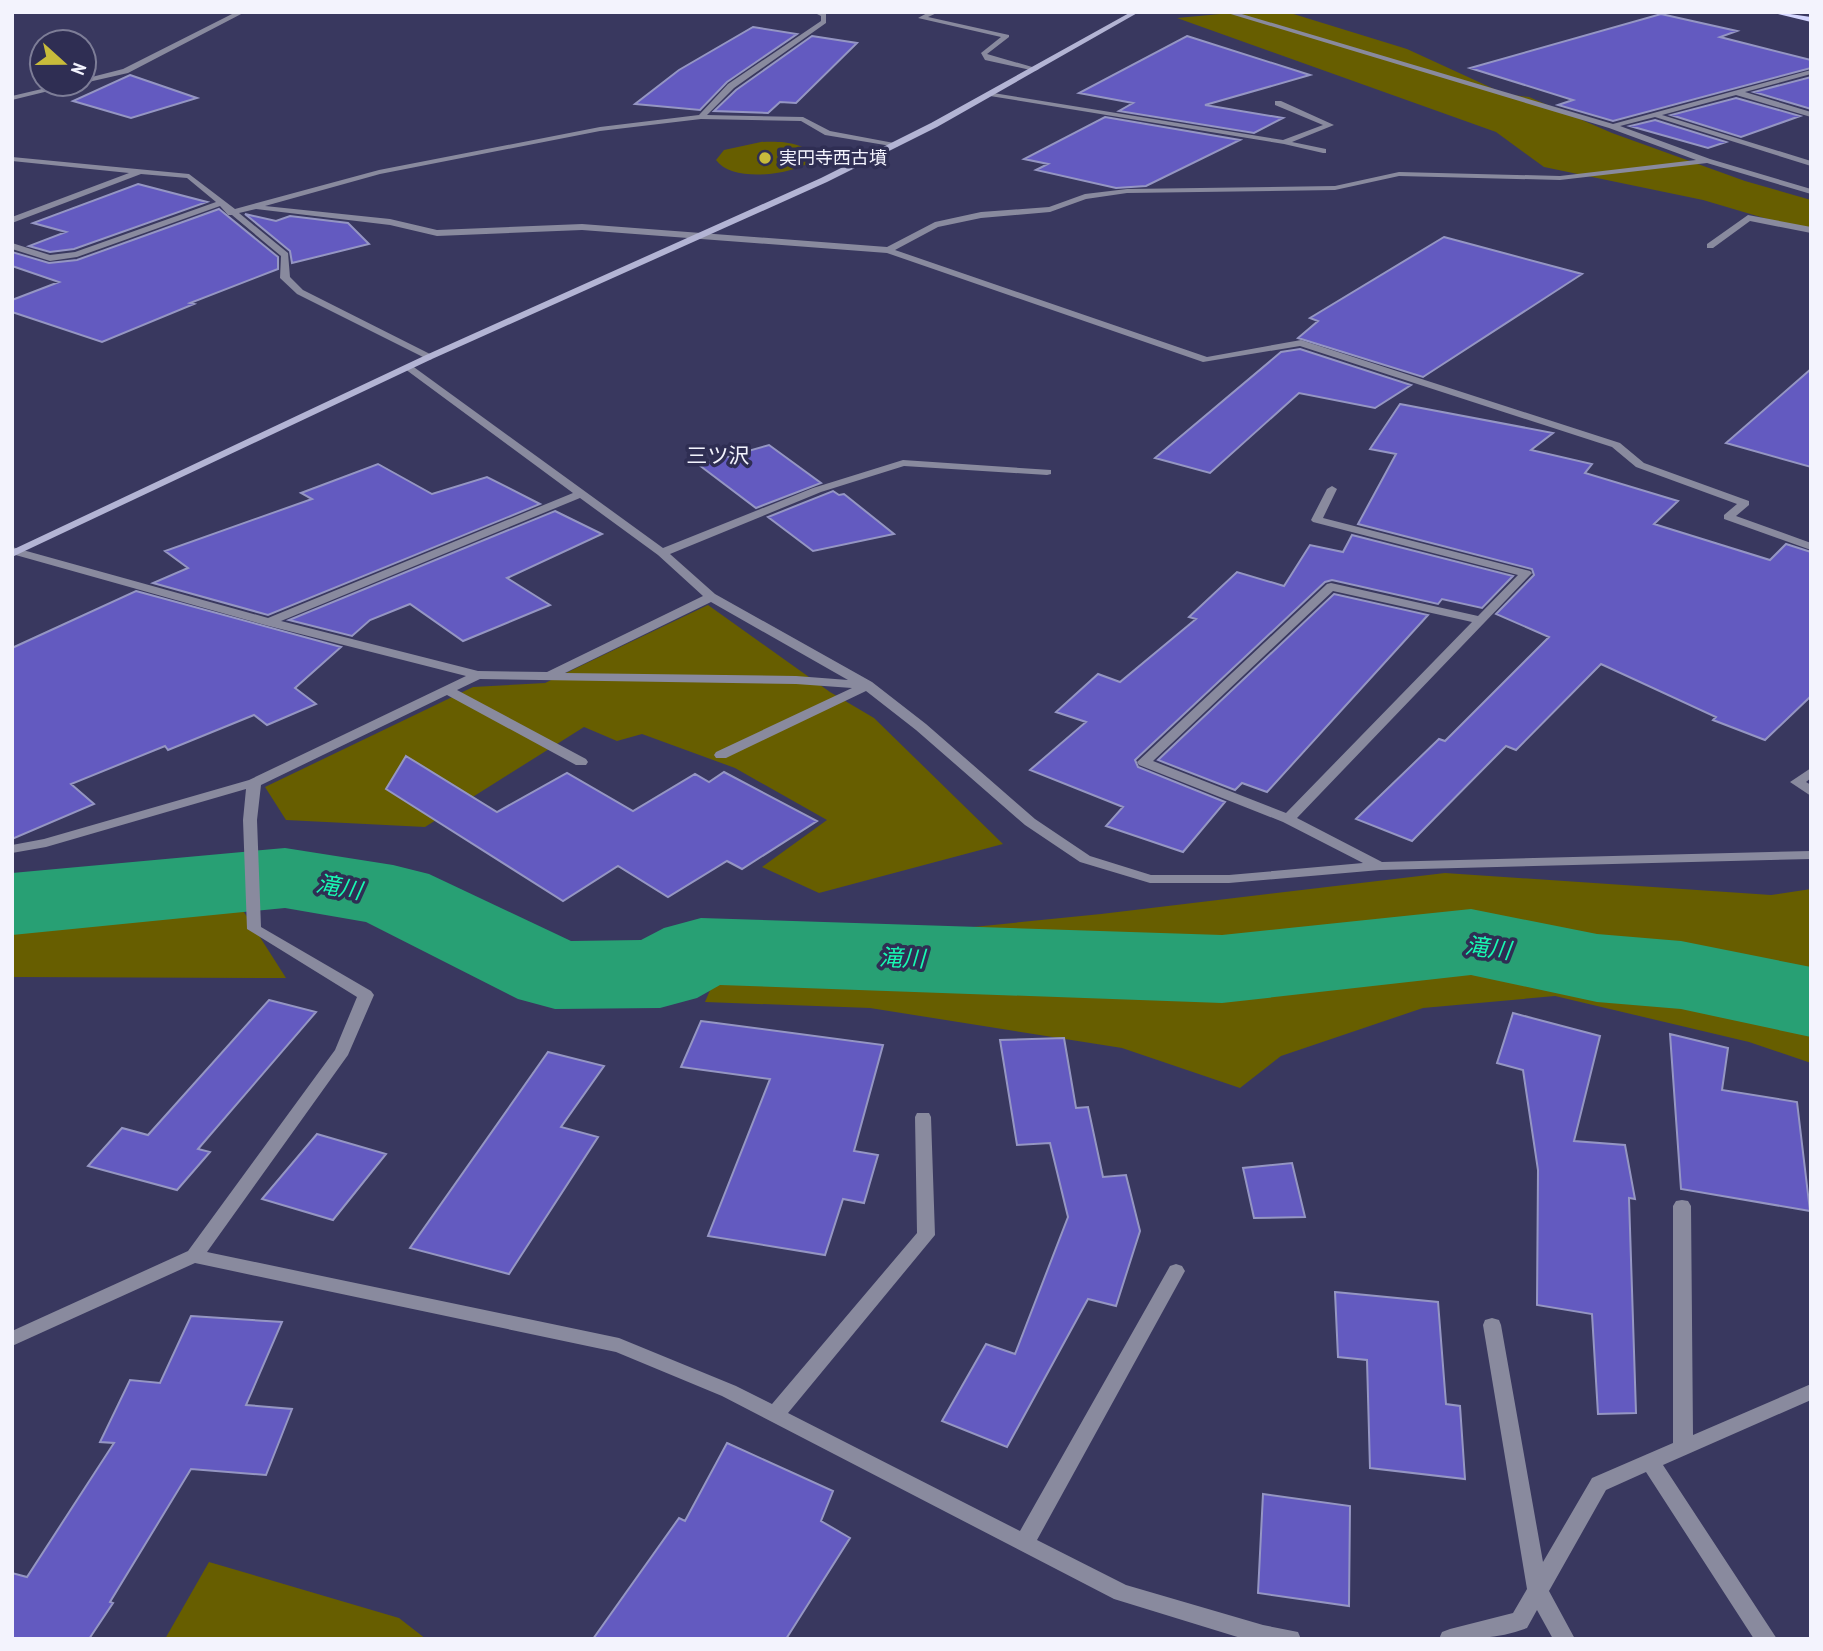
<svg xmlns="http://www.w3.org/2000/svg" width="1823" height="1651" viewBox="0 0 1823 1651" font-family="'PT Sans Narrow','Noto Sans JP',sans-serif">
<style>
.green{fill:#675e00}
.lines{fill:none;stroke-linecap:round;stroke-linejoin:round}
.river{fill:#28a074;fill-rule:evenodd}
.building{fill:#635ac0;stroke:#9596c3;stroke-width:2}
.street{fill:#898a9e;fill-rule:evenodd}
.secondary{fill:#b3b4d4;fill-rule:evenodd}
.primary{fill:#d3d5fe;fill-rule:evenodd}
.poi-dot{fill:#c8bb3b;stroke:#2f2e53;stroke-width:2.5}
.labels{text-anchor:middle;stroke-width:7;stroke-linejoin:round;paint-order:stroke}
.far-poi-label{font-size:18px;fill:#f3f3fd;stroke:#2f2e53;text-anchor:start}
.far-quarter-label{font-size:21px;fill:#f3f3fd;stroke:#2f2e53}
.water-label{font-size:23px;font-style:italic;fill:#18f9b2;stroke:#2f2e53}
</style>
<rect width="100%" height="100%" fill="#39385f"/>
<path class="green" d="M 1242,12 L 1287,12 L 1407,49 L 1505,94 L 1529,97 L 1612,133 L 1745,181 L 1811,200 L 1811,232 L 1703,200 L 1544,167 L 1496,132 L 1177,18 Z
M 761,142 C 778,141 802,141 814,156 L 812,161 C 792,175 732,183 716,160 L 724,150 Z
M 708,605 L 830,692 L 874,718 L 1003,844 L 819,893 L 762,867 L 827,820 L 735,768 L 642,734 L 617,741 L 584,727 L 425,827 L 286,820 L 265,787 L 473,687 L 545,683 Z
M 214,865 L 286,978 L 12,977 L 12,874 Z
M 1445,873 L 1771,895 L 1811,889 L 1811,1063 L 1749,1042 L 1555,996 L 1423,1008 L 1281,1056 L 1240,1088 L 1122,1048 L 870,1008 L 705,1002 L 726,952 L 1101,914 Z
M 209,1562 L 399,1618 L 426,1639 L 165,1639 Z"/>
<g class="lines">
<path class="river" d="M 285,848 L 393,865 L 429,874 L 571,941 L 641,940 L 664,928 L 701,918 L 1222,935 L 1471,909 L 1597,934 L 1681,941 L 1811,967 L 1811,1037 L 1681,1009 L 1597,1002 L 1471,975 L 1222,1003 L 720,985 L 697,998 L 660,1008 L 555,1009 L 518,999 L 366,922 L 285,908 L 12,935 L 12,873 Z"/>
</g>
<path class="building" d="M 1661,14 L 1737,31 L 1720,37 L 1811,60 L 1811,68 L 1613,121 L 1558,105 L 1573,100 L 1470,68 Z
M 753,27 L 797,34 L 727,82 L 700,110 L 635,104 L 679,70 Z
M 812,36 L 857,43 L 796,103 L 780,102 L 768,113 L 714,111 L 736,90 Z
M 1187,36 L 1310,75 L 1205,105 L 1283,118 L 1254,133 L 1119,111 L 1133,103 L 1079,93 Z
M 130,75 L 197,98 L 131,118 L 73,101 Z
M 1811,77 L 1811,109 L 1754,92 Z
M 1736,98 L 1800,116 L 1741,137 L 1671,115 Z
M 1105,117 L 1240,140 L 1146,186 L 1116,188 L 1036,170 L 1048,164 L 1024,159 Z
M 1655,120 L 1726,142 L 1708,148 L 1630,126 Z
M 138,184 L 207,202 L 74,249 L 50,252 L 29,246 L 66,232 L 33,223 Z
M 219,209 L 278,257 L 278,269 L 190,303 L 194,304 L 102,342 L 12,312 L 12,300 L 59,282 L 12,266 L 12,252 L 49,263 L 77,260 Z
M 245,214 L 276,221 L 290,216 L 348,223 L 369,244 L 292,263 L 290,251 Z
M 1444,237 L 1582,274 L 1423,377 L 1298,338 L 1318,321 L 1310,318 Z
M 1300,349 L 1411,385 L 1375,408 L 1299,393 L 1210,473 L 1155,458 L 1281,352 Z
M 1811,369 L 1811,467 L 1726,443 Z
M 1400,404 L 1553,433 L 1531,450 L 1592,464 L 1585,473 L 1678,501 L 1654,524 L 1770,560 L 1786,544 L 1811,552 L 1811,696 L 1765,740 L 1713,720 L 1716,717 L 1601,664 L 1516,750 L 1506,746 L 1412,841 L 1356,819 L 1439,739 L 1445,741 L 1549,637 L 1496,614 L 1534,575 L 1532,569 L 1358,524 L 1396,454 L 1370,449 Z
M 769,445 L 821,483 L 756,508 L 699,465 Z
M 378,464 L 432,494 L 487,477 L 540,504 L 268,615 L 153,583 L 188,568 L 165,551 L 312,499 L 301,493 Z
M 833,491 L 839,495 L 844,494 L 894,534 L 813,551 L 768,517 Z
M 555,511 L 602,534 L 507,578 L 550,605 L 463,641 L 410,604 L 370,620 L 352,636 L 289,620 Z
M 1352,535 L 1513,576 L 1482,608 L 1442,599 L 1438,604 L 1332,580 L 1325,582 L 1135,760 L 1138,767 L 1225,802 L 1183,852 L 1106,826 L 1123,807 L 1030,770 L 1086,722 L 1056,712 L 1098,674 L 1120,682 L 1196,619 L 1189,617 L 1237,572 L 1284,586 L 1310,545 L 1343,552 Z
M 136,591 L 341,647 L 295,688 L 316,704 L 267,725 L 254,715 L 168,750 L 165,746 L 71,784 L 94,804 L 12,839 L 12,648 Z
M 1334,594 L 1428,615 L 1267,792 L 1242,783 L 1235,790 L 1158,760 Z
M 406,756 L 497,812 L 567,773 L 633,811 L 695,774 L 709,782 L 724,772 L 817,821 L 742,869 L 727,861 L 668,897 L 618,866 L 563,901 L 386,789 Z
M 269,1000 L 316,1012 L 198,1149 L 210,1152 L 177,1190 L 88,1166 L 122,1128 L 148,1135 Z
M 1513,1013 L 1600,1036 L 1574,1141 L 1625,1145 L 1635,1199 L 1629,1198 L 1636,1413 L 1598,1414 L 1592,1314 L 1537,1305 L 1538,1170 L 1523,1070 L 1497,1063 Z
M 701,1021 L 883,1045 L 854,1151 L 878,1155 L 864,1203 L 843,1199 L 825,1255 L 708,1236 L 770,1079 L 681,1067 Z
M 1670,1034 L 1728,1048 L 1722,1090 L 1797,1102 L 1810,1211 L 1681,1189 Z
M 1064,1038 L 1076,1108 L 1088,1107 L 1103,1177 L 1126,1175 L 1140,1231 L 1116,1306 L 1088,1299 L 1007,1447 L 942,1421 L 986,1344 L 1015,1354 L 1068,1217 L 1050,1143 L 1017,1145 L 1000,1040 Z
M 548,1052 L 604,1066 L 561,1127 L 598,1137 L 509,1274 L 410,1248 Z
M 317,1134 L 386,1154 L 333,1220 L 262,1199 Z
M 1292,1163 L 1305,1217 L 1254,1218 L 1243,1168 Z
M 1335,1292 L 1438,1302 L 1446,1404 L 1460,1406 L 1465,1479 L 1370,1468 L 1367,1360 L 1338,1357 Z
M 191,1316 L 282,1322 L 246,1405 L 292,1409 L 266,1475 L 191,1469 L 110,1602 L 113,1603 L 89,1639 L 12,1639 L 12,1573 L 27,1577 L 114,1443 L 100,1442 L 130,1380 L 160,1383 Z
M 727,1443 L 833,1491 L 821,1521 L 850,1538 L 786,1639 L 593,1639 L 679,1518 L 685,1521 Z
M 1263,1494 L 1350,1506 L 1349,1606 L 1258,1593 Z"/>
<g class="lines">
<path class="street" d="M 236,12 L 245,12 L 128,73 L 84,83 L 84,79 L 123,69 Z
M 813,12 L 826,14 L 826,23 L 734,88 L 707,115 L 803,117 L 830,131 L 894,143 L 898,145 L 897,147 L 825,135 L 801,121 L 701,119 L 600,131 L 380,174 L 265,206 L 390,219 L 437,230 L 582,224 L 887,247 L 935,222 L 981,212 L 1049,207 L 1085,194 L 1127,189 L 1335,186 L 1399,172 L 1560,176 L 1696,160 L 1609,128 L 1224,12 L 1235,12 L 1613,124 L 1811,70 L 1811,74 L 1745,92 L 1811,112 L 1811,117 L 1736,95 L 1662,115 L 1811,161 L 1811,166 L 1655,117 L 1620,126 L 1710,159 L 1811,189 L 1811,194 L 1707,163 L 1560,180 L 1399,176 L 1335,190 L 1127,193 L 1086,199 L 1050,212 L 981,218 L 938,227 L 895,250 L 1207,357 L 1301,340 L 1620,443 L 1644,463 L 1749,501 L 1749,505 L 1736,516 L 1811,543 L 1811,550 L 1724,519 L 1724,515 L 1737,504 L 1636,467 L 1612,447 L 1300,346 L 1203,362 L 887,253 L 582,230 L 437,236 L 390,225 L 256,209 L 239,213 L 288,253 L 290,277 L 303,290 L 432,355 L 432,359 L 429,360 L 297,294 L 280,278 L 281,256 L 232,215 L 228,215 L 220,206 L 77,257 L 50,261 L 12,249 L 12,243 L 50,255 L 75,252 L 216,202 L 187,178 L 141,174 L 12,223 L 12,217 L 129,173 L 12,161 L 12,157 L 189,174 L 235,209 L 379,170 L 600,127 L 699,115 L 728,84 L 821,21 L 821,16 Z
M 929,12 L 939,12 L 928,17 L 1009,35 L 1009,37 L 987,54 L 1039,69 L 1035,71 L 985,60 L 981,53 L 1001,37 L 918,18 Z
M 63,84 L 77,84 L 12,100 L 12,96 Z
M 987,92 L 1283,140 L 1323,125 L 1275,105 L 1275,101 L 1281,101 L 1334,125 L 1292,142 L 1326,149 L 1326,153 L 1323,153 L 1284,144 L 990,96 L 987,96 Z
M 1748,215 L 1811,227 L 1811,233 L 1750,221 L 1713,248 L 1707,248 L 1707,244 Z
M 405,365 L 411,365 L 663,548 L 813,488 L 903,460 L 1051,470 L 1051,474 L 1047,475 L 904,466 L 821,492 L 670,554 L 715,594 L 872,682 L 926,724 L 1035,819 L 1090,856 L 1151,875 L 1229,875 L 1363,863 L 1283,822 L 1139,765 L 1137,762 L 1327,584 L 1331,583 L 1478,616 L 1518,575 L 1313,522 L 1311,520 L 1327,489 L 1332,486 L 1337,489 L 1323,518 L 1530,571 L 1532,573 L 1297,818 L 1382,862 L 1811,851 L 1811,859 L 1380,870 L 1229,883 L 1150,883 L 1080,862 L 1025,825 L 916,730 L 866,691 L 726,758 L 716,758 L 714,755 L 716,752 L 852,688 L 796,684 L 480,679 L 457,690 L 586,759 L 588,762 L 586,765 L 576,765 L 447,695 L 261,785 L 257,820 L 261,927 L 371,991 L 374,995 L 348,1055 L 207,1252 L 619,1338 L 736,1386 L 772,1404 L 917,1233 L 915,1117 L 917,1113 L 929,1113 L 931,1117 L 935,1235 L 788,1413 L 1020,1531 L 1170,1266 L 1176,1264 L 1182,1266 L 1185,1271 L 1037,1540 L 1126,1585 L 1263,1625 L 1298,1632 L 1301,1639 L 1244,1639 L 1114,1599 L 722,1396 L 616,1352 L 195,1263 L 12,1346 L 12,1331 L 188,1251 L 335,1050 L 357,997 L 247,929 L 243,820 L 246,789 L 46,847 L 12,853 L 12,845 L 44,839 L 249,780 L 466,676 L 265,625 L 12,554 L 12,547 L 268,618 L 573,493 L 405,369 ZM 580,498 L 658,555 L 703,596 L 547,672 L 478,671 L 281,621 ZM 1333,591 L 1472,622 L 1286,813 L 1153,761 ZM 711,602 L 848,680 L 796,676 L 565,673 Z
M 1811,768 L 1811,778 L 1806,782 L 1811,785 L 1811,796 L 1790,782 Z
M 1682,1200 L 1688,1201 L 1691,1206 L 1693,1435 L 1811,1384 L 1811,1400 L 1663,1465 L 1777,1639 L 1754,1639 L 1646,1472 L 1606,1490 L 1549,1591 L 1575,1639 L 1553,1639 L 1537,1610 L 1527,1628 C 1498,1639 1470,1639 1439,1639 L 1442,1632 L 1450,1629 L 1513,1613 L 1527,1589 L 1483,1325 L 1485,1320 L 1492,1318 L 1499,1320 L 1501,1325 L 1543,1562 L 1592,1478 L 1673,1443 L 1673,1206 L 1676,1201 Z"/>
<path class="secondary" d="M 1131,12 L 1139,12 L 937,127 L 827,182 L 432,359 L 12,557 L 12,550 L 426,355 L 821,178 L 931,123 Z"/>
<path class="primary" d="M 1777,12 L 1811,17 L 1811,22 L 1778,14 Z"/>
</g>
<circle class="poi-dot" cx="765" cy="158" r="7"/>
<g class="labels">
<g class="far-poi-label">
<text x="779" y="164">実円寺西古墳</text>
</g>
<g class="far-quarter-label">
<text x="718" y="463">三ツ沢</text>
</g>
<g class="water-label">
<text transform="translate(339 887) rotate(10)" y="8">滝川</text>
<text transform="translate(1488 948) rotate(7)" y="8">滝川</text>
<text transform="translate(902 958) rotate(2)" y="8">滝川</text>
</g>
</g>
<rect width="1823" height="1651" fill="none" stroke="#f3f3fd" stroke-width="28"/>
<g transform="translate(63 63) rotate(111)"><circle r="33" fill="#2f2e53" stroke="#7d7d97" stroke-width="2"/>
<path d="M0-5L12 26L0 18L-12 26Z" fill="#c8bb3b"/>
<text y="-10" font-size="19" font-weight="bold" text-anchor="middle" fill="#f3f3fd">N</text>
</g>
</svg>
